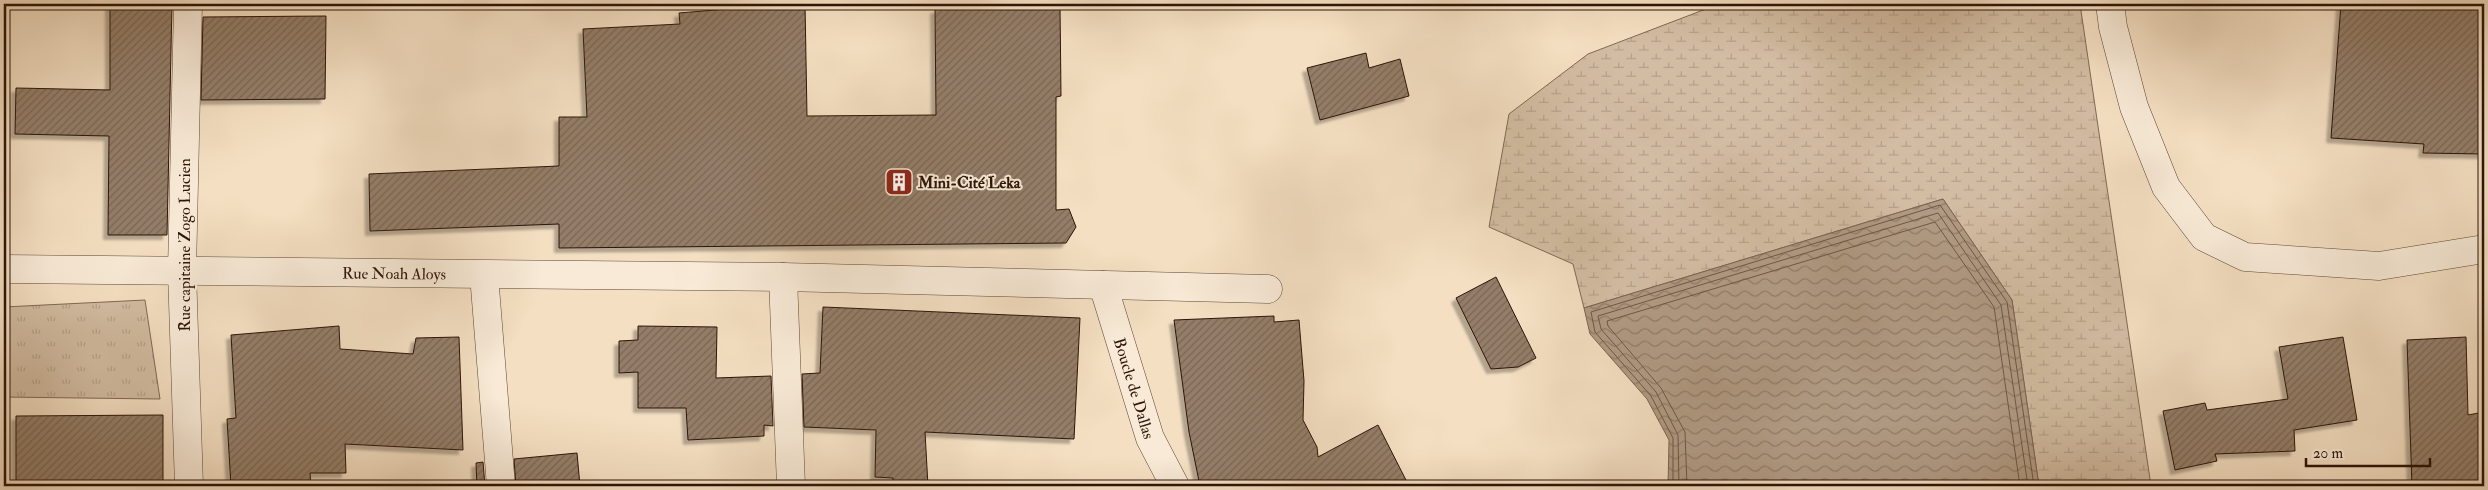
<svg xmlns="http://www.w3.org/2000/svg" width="2488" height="490" viewBox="0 0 2488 490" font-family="'IM FELL Double Pica',serif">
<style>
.grass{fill:url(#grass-tufts);stroke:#806855}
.wetland{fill:url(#wetland-marsh);stroke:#806855}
.water{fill:url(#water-waves);stroke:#7c6452}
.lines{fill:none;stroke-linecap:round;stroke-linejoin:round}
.shore{stroke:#6e5746;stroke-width:1}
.building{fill:url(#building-hatch);stroke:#2d1408;filter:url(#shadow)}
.minor-casing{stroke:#5f4736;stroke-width:29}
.minor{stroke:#f8ead7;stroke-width:28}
.labels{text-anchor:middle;stroke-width:4;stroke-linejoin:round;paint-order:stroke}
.poi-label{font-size:16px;font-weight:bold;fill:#2d1408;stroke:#f8ead7;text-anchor:start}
.street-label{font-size:16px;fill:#2d1408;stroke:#f8ead7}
</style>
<defs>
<pattern id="grass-tufts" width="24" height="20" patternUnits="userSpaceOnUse" patternTransform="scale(1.25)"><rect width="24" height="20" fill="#d2bca2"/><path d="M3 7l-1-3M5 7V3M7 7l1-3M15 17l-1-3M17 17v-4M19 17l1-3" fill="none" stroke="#b5a18a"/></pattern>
<pattern id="wetland-marsh" width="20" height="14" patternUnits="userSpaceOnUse" patternTransform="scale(1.25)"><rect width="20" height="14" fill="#d2bca2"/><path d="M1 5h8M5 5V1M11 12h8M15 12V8" fill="none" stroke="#b5a18a"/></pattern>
<pattern id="water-waves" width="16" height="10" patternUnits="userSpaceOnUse" patternTransform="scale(1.25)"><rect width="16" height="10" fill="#b09a83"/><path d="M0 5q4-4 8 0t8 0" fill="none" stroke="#907c69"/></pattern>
<pattern id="building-hatch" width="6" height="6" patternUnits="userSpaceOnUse" patternTransform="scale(1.25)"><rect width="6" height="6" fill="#947e69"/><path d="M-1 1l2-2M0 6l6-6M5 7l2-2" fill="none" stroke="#796654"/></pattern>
<filter id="shadow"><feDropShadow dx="-4.5" dy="4.5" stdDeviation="1" flood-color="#0004"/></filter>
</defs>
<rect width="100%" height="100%" fill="#f4dfc2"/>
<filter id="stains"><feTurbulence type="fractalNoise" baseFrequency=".004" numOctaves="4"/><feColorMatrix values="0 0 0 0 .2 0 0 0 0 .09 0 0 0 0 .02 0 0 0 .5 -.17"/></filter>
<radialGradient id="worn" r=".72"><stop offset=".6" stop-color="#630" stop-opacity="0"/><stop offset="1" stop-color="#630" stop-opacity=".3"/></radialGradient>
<path class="grass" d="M 145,300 L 160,399 L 4,397 L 4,307 Z"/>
<path class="wetland" d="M 1719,4 L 2080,4 L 2151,486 L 2039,486 L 2012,300 L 1943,199 L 1584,308 L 1573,264 L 1489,227 L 1509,114 L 1588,54 Z"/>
<path class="water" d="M 1943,199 L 2012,300 L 2039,486 L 1668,486 L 1669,440 L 1647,399 L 1590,334 L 1584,308 Z"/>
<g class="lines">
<path class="shore" d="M 1673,486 L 1673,438 L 1651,396 L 1595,332 L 1591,312 L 1940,205 L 2007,302 L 2034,486
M 1679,486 L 1678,435 L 1656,392 L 1601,329 L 1598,316 L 1938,213 L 2001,305 L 2028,486
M 1687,486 L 1685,432 L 1661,388 L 1608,326 L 1607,321 L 1935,222 L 1994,307 L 2020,486"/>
</g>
<path class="building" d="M 110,4 L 172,4 L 167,235 L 108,235 L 109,136 L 15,134 L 16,88 L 110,90 Z
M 762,4 L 805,4 L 807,116 L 936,115 L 935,9 L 1060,6 L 1061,96 L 1056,97 L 1056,210 L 1069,209 L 1076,227 L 1066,243 L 559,248 L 559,224 L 370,231 L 369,174 L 559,166 L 559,117 L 587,117 L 583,29 L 680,24 L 679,13 L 762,6 Z
M 2341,4 L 2484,4 L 2484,154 L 2423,153 L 2424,144 L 2331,138 Z
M 326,16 L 325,99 L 201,100 L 203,17 Z
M 1366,53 L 1369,68 L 1400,59 L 1409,96 L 1320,120 L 1307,68 Z
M 1496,277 L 1536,358 L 1518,367 L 1491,369 L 1456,298 Z
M 823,307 L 1080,318 L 1074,439 L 925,432 L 928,486 L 893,486 L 893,478 L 875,477 L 876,430 L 804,427 L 802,374 L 820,373 Z
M 1274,316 L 1274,322 L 1299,320 L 1304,381 L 1303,420 L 1317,447 L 1318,457 L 1378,425 L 1409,486 L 1200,486 L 1189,432 L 1174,320 Z
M 339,326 L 340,349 L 413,354 L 416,338 L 459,337 L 463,450 L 345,444 L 346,473 L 310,473 L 311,486 L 231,486 L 227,419 L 236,418 L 231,335 Z
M 638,326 L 717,327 L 716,378 L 771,376 L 773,426 L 764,425 L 764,436 L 688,440 L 686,408 L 638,408 L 638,372 L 619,373 L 619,341 L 638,340 Z
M 2343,337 L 2357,420 L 2294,430 L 2295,451 L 2215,454 L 2217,461 L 2175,470 L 2163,411 L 2205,403 L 2207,410 L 2288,399 L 2279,347 Z
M 2466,337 L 2468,415 L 2484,412 L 2484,486 L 2412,486 L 2407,340 Z
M 163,415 L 163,486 L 16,486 L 16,416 Z
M 577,453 L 580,486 L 516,486 L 514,459 Z
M 483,462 L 485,486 L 477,486 L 476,463 Z"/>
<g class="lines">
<defs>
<g id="minor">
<path d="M 188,4 L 182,271 L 189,486"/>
<path d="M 2110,4 L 2113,27 L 2134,107 L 2166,187 L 2204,237 L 2245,257 L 2379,266 L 2484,249"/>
<path id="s1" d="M 4,269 L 783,277 L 1268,289"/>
<path d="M 484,275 L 501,486"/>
<path d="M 783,277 L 791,486"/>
<path id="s2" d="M 1103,285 L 1150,438 L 1175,486"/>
</g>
</defs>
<use href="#minor" class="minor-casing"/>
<use href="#minor" class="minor"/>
</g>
<defs>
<symbol id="building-square" viewBox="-11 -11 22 22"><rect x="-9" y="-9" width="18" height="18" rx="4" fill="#8f2418" stroke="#f8ead7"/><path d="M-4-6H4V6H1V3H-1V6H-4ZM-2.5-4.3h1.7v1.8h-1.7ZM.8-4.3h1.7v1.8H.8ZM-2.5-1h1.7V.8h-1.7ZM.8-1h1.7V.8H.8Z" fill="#fff"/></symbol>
</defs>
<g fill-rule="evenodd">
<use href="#building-square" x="883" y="166" width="32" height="32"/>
</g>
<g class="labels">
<g class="poi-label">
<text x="918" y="188">Mini-Cité Leka</text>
</g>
<g class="street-label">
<text transform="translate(184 245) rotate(-90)" y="6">Rue capitaine Zogo Lucien</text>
<text dy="6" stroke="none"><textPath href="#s1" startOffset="390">Rue Noah Aloys</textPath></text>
<text dy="6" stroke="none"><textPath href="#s2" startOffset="108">Boucle de Dallas</textPath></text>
</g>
</g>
<rect width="2488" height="490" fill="none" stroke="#f4dfc2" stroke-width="20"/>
<rect x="5" y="5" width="2478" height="480" fill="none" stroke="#2d1408" stroke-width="2.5"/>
<rect x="10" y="10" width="2468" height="470" fill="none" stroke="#2d1408"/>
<path d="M2306 458v8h124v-8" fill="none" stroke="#2d1408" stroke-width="2.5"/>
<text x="2313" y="458" font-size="15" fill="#2d1408" stroke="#f8ead7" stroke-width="4" paint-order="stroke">20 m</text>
<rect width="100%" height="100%" filter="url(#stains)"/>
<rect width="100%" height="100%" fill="url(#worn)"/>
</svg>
